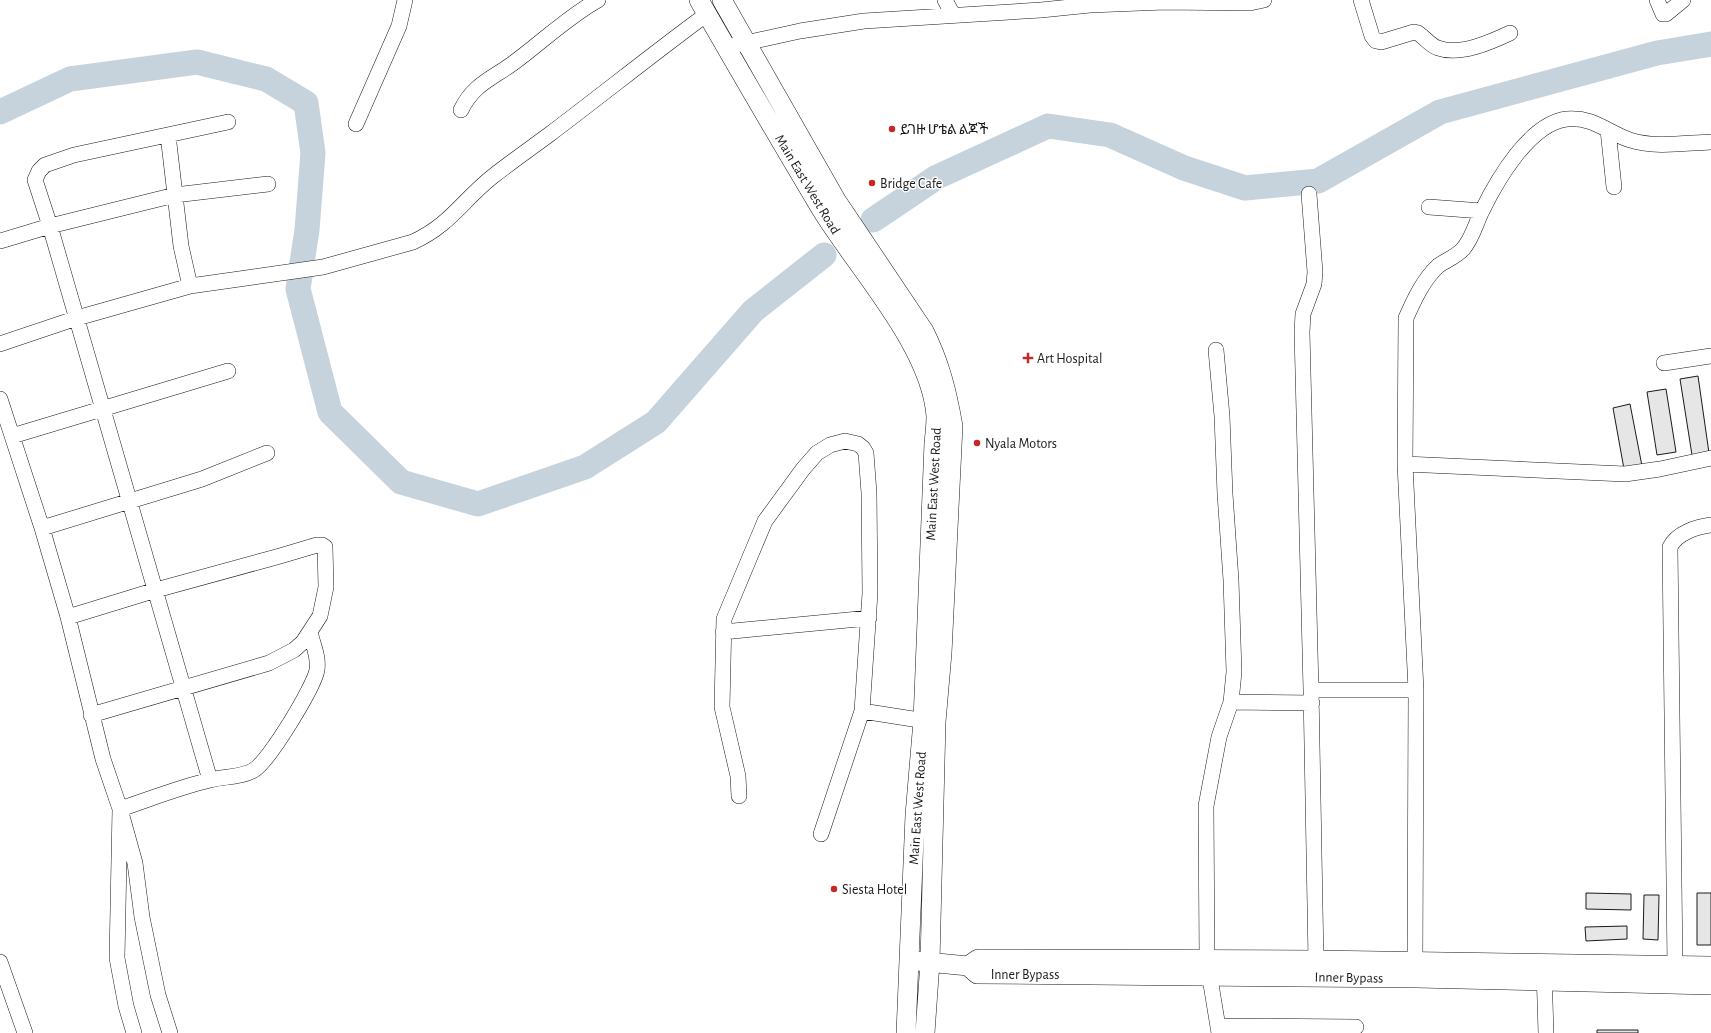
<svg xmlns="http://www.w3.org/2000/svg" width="1711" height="1033" viewBox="0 0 1711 1033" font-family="'Alegreya Sans','Noto Sans Ethiopic',sans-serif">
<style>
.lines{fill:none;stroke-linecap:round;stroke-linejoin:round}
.river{stroke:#c6d2dc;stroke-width:25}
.building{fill:#e6e6e6;stroke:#1a1a1a}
.minor-casing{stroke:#1a1a1a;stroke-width:16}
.major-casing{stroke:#1a1a1a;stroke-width:20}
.minor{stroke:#fff;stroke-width:15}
.major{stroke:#fff;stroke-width:19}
.poi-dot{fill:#c62828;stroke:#fff;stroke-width:1.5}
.labels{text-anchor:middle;stroke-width:3;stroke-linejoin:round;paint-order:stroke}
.poi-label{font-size:14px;fill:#1a1a1a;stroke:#fff;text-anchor:start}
.street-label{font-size:14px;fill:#1a1a1a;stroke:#fff}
</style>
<rect width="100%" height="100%" fill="#fff"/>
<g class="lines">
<path class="river" d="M 0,112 L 70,79 L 197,62 L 266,79 L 306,103 L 313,153 L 307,230 L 298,289 L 330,412 L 401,482 L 478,504 L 585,467 L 656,422 L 753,311 L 824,255
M 873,220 L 937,177 L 1048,126 L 1110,135 L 1184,168 L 1245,188 L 1318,181 L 1440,112 L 1657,53 L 1711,44"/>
</g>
<path class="building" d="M 1698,376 L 1709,453 L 1692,455 L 1680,379 Z
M 1666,389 L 1676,452 L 1657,455 L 1647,392 Z
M 1630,404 L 1642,466 L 1624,469 L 1613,408 Z
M 1586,893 L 1631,894 L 1631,910 L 1586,909 Z
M 1697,893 L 1711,893 L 1711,945 L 1697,945 Z
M 1644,895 L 1659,895 L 1658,940 L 1643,939 Z
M 1627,926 L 1627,939 L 1586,941 L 1585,927 Z
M 1597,1030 L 1638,1030 L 1638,1033 L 1597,1033 Z"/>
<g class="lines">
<defs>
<path id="minor" d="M 945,0 L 953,15
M 1361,0 L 1372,36 L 1376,41 L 1381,42 L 1414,32 L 1418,33 C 1425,38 1431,46 1438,48 C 1460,56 1491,42 1510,33
M 1657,0 L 1663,14 L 1666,14 L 1683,0
M 727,47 L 800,31 L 864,21 L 1041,10 L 1090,5 L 1165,2 L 1250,3 L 1264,0
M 461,110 C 473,85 491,79 512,64 C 541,43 566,18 598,0
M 356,124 L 399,26 L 405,0
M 1608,130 L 1614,187
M 168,135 L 181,246 L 190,286
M 1309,194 L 1315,272 L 1314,284 L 1303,314 L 1302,332 L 1311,690 L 1316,960
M 1429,207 L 1482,211
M 0,241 L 50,226 L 175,195 L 268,184
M 0,344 L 77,318 L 190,286 L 323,267 L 413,242 C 450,225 462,201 492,177 C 511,162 531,148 550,134 C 603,94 654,53 707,14
M 1216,350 L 1222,416 L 1225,494 L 1231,580 L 1234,672 L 1231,702 L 1219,737 L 1206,806 L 1207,960 L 1219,1033
M 1664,363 L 1711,356
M 0,399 L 42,528 L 68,617 L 103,759 L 120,809 L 135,863 L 142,917 L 158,995 L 170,1033
M 12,436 L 228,371
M 1405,464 L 1625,474 L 1660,469 L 1711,458
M 42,528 L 202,479 L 267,453
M 68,617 L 156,590 L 280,556 L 317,545 L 322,545 L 325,547 L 326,587 L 320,616 L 303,642 L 294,650 L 269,663 L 91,715
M 723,632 L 869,618
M 1311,690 L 1416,690
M 1231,702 L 1312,703
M 862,711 L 932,722
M 210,780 L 50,226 L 35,180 L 39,171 L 45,165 L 74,155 L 228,122
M 739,796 L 738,776 L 722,707 L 724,619 L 765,521 L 803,469 L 817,453 L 830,445 L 845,441 L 858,444 L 863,448 L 866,453 L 869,493 L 870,593 L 862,711 L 821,834
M 0,962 L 25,1033
M 1415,962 L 1416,690 L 1405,464 L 1406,318 C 1414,300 1423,280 1438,266 C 1446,260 1456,257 1463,249 C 1472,239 1476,223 1482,211 C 1497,180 1530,123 1567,119 C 1595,117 1606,132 1630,140 C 1655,148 1685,143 1711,142
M 1675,965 L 1670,547 C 1677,533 1696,527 1711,525
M 1544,970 L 1546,1033
M 1219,1026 L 1356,1027
M 134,1033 L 126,1006 L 117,958 L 120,809 C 150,799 180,787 210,780 C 224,776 241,778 254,770 C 269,761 314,687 317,670 C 319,657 313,645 310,632"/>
<path id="major" d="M 699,0 C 739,70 780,140 821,209 C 857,268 931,346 936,416 C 936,425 935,434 934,443 L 923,721 L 915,815 L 906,1033
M 722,0 L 836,200 L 924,331 C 940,363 947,392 953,426 L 942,653 L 936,722 L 930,962 L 925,1033
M 917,961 L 968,966
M 968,966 L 977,974 L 1416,978 L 1711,985
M 968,966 L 978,959 L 1316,960 L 1711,966"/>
</defs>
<use href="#minor" class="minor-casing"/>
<use href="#major" class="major-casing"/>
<use href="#minor" class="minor"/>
<use href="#major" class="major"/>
</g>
<g class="poi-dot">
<circle cx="892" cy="129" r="4"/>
<circle cx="872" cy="183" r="4"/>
<path d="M1026 352h4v4h4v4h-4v4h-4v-4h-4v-4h4z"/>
<circle cx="977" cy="443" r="4"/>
<circle cx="834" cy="889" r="4"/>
</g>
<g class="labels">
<g class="poi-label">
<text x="900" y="134">ይገዙ ሆቴል ልጆች</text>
<text x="880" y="188">Bridge Cafe</text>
<text x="1037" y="363">Art Hospital</text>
<text x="985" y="448">Nyala Motors</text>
<text x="842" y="894">Siesta Hotel</text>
</g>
<g class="street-label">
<text transform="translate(808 184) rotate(59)" y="5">Main East West Road</text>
<text transform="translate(933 484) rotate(-87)" y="5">Main East West Road</text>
<text transform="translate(917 808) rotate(-86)" y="5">Main East West Road</text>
<text x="1025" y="979">Inner Bypass</text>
<text transform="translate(1349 977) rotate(1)" y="5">Inner Bypass</text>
</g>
</g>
</svg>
